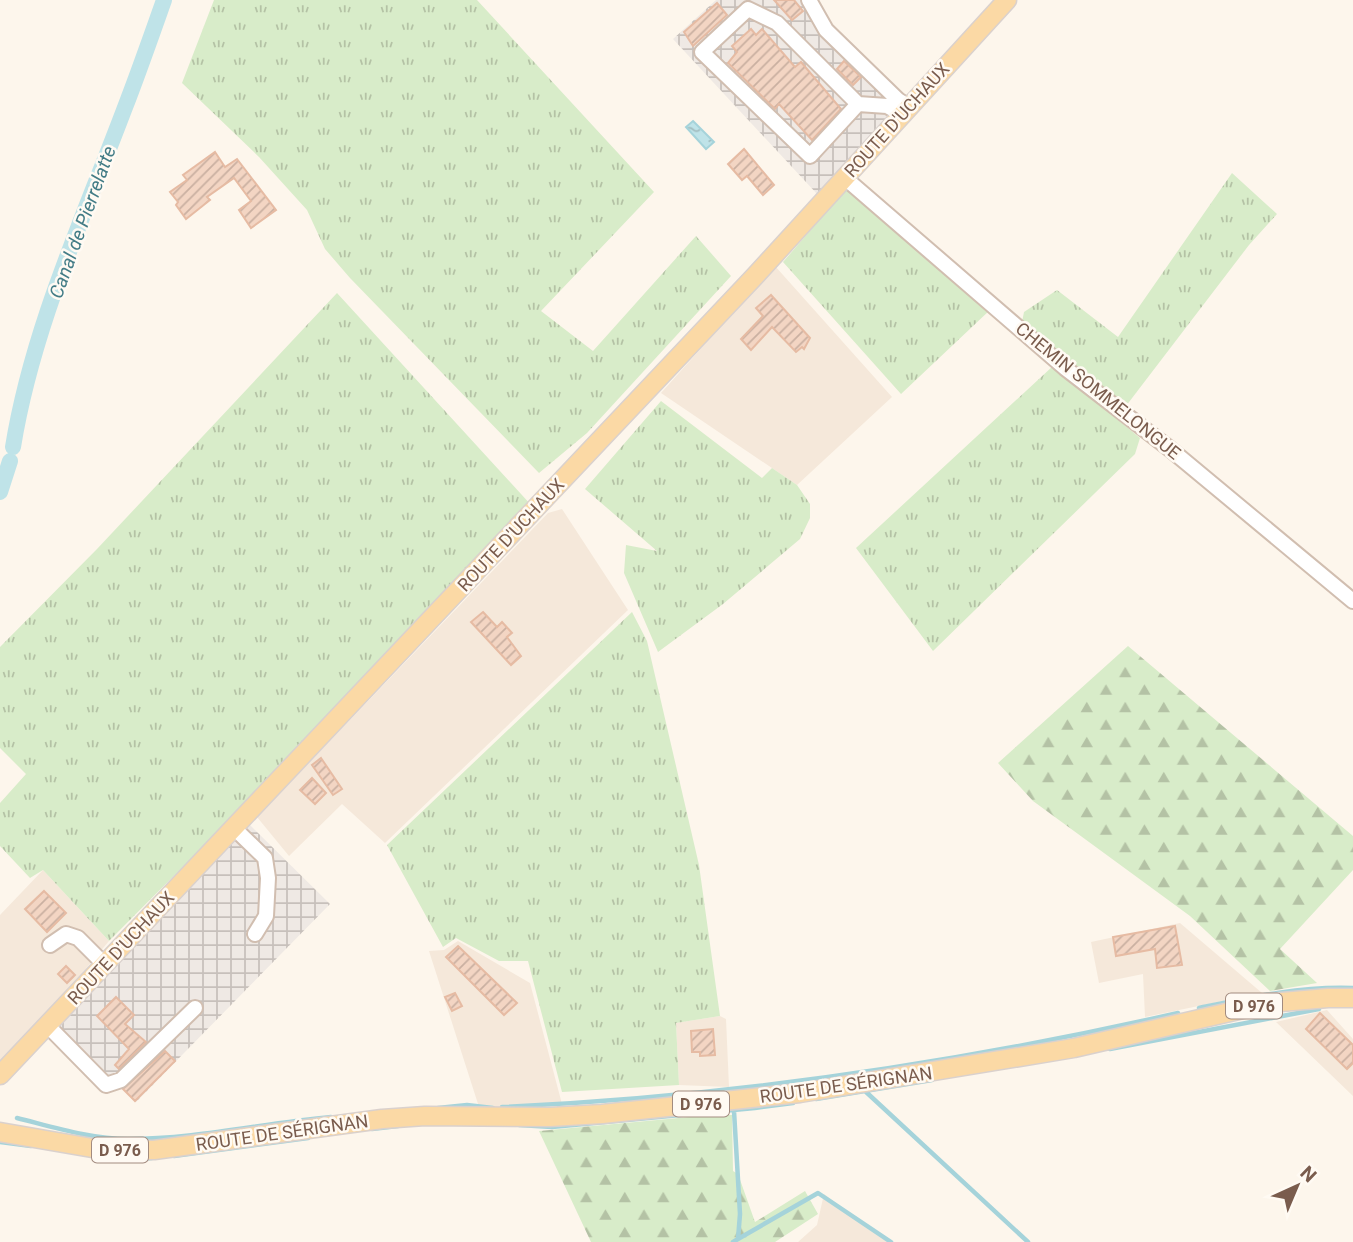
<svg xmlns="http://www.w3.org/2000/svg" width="1353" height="1242" viewBox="0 0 1353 1242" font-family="Roboto,sans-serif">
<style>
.residential{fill:#f5e8da}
.industrial{fill:url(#industrial-grid)}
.grass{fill:url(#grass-tufts)}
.forest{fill:url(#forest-firs)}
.water{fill:url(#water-ripples);stroke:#a5d3da;stroke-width:2}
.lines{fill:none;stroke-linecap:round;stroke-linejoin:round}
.stream{stroke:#a5d3da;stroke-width:4.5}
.canal{stroke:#bfe3e8;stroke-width:16}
.building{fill:url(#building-hatch);stroke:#e6bba3;stroke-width:2}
.minor-casing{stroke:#d1beb0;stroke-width:18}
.major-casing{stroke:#dad1cd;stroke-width:21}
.minor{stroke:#fff;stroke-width:14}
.major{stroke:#fbd9a5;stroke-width:18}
.labels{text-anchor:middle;stroke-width:5;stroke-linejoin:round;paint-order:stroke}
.shield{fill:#fffaf3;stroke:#a28b7f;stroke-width:2}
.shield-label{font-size:16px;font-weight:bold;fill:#7a5c4d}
.street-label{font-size:18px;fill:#7a5c4d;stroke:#fffaf3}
.water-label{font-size:19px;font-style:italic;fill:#437c86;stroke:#fffaf3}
</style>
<defs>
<pattern id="industrial-grid" width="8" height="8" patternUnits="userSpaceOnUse" patternTransform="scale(1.75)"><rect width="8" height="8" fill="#efe9e4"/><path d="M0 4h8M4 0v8" fill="none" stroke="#c7c0bb"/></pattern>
<pattern id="grass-tufts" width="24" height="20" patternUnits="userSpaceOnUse" patternTransform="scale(1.75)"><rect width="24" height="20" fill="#d8ecc9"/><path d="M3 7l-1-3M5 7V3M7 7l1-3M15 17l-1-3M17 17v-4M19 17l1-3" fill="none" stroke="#b4c2a5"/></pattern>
<pattern id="forest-firs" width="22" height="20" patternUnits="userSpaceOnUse" patternTransform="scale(1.75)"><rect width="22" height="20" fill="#d8ecc9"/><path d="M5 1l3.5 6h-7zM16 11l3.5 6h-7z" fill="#b4c2a5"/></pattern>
<pattern id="water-ripples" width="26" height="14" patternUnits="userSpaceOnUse" patternTransform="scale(1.75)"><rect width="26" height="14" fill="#bfe3e8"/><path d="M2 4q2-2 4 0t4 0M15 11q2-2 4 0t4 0" fill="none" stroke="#a0bbbe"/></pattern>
<pattern id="building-hatch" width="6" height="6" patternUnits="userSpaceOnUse" patternTransform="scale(1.75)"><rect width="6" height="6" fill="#f3d5c3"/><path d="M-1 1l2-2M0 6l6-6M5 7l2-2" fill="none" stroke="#cab0a1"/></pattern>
</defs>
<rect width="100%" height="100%" fill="#fdf6ec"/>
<path class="residential" d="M 775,266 L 892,397 L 797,485 L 661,393 Z
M 562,509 L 628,610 L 385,843 L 342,804 L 289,856 L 257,817 L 548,513 Z
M 43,870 L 109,941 L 63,996 L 0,1062 L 0,915 Z
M 1180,923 L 1262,993 L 1145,1017 L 1143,974 L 1099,983 L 1091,942 Z
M 458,941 L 530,983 L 562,1104 L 479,1107 L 429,951 L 444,950 Z
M 1327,1010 L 1353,1039 L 1353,1096 L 1276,1022 Z
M 720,1016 L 726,1019 L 729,1087 L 679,1085 L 676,1023 Z
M 824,1194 L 888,1242 L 798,1242 L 817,1225 Z"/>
<path class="industrial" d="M 716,0 L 802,0 L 899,108 L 818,195 L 673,39 Z
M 250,825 L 330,904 L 136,1102 L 56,1026 Z"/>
<path class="grass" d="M 214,0 L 477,0 L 654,192 L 541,311 L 593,351 L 696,236 L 731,276 L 587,433 L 539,473 L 350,278 L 325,249 L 307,210 L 259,157 L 182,83 Z
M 1232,173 L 1277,214 L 1249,245 L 1126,406 L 1022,322 L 1024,312 L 1057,290 L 1118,337 Z
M 846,189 L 990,310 L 901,394 L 783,262 Z
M 337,293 L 532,506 L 311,738 L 109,941 L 43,870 L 30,878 L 0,846 L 0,803 L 26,774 L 0,748 L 0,647 L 97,549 Z
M 1053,366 L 1140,438 L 1135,454 L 933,651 L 856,548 Z
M 661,401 L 762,478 L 772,468 L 797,485 L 810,504 L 810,518 L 800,539 L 723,604 L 658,652 L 624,573 L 626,545 L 657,551 L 585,489 Z
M 632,612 L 647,641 L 699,865 L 720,1016 L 676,1023 L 679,1085 L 562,1092 L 528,961 L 499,961 L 456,938 L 443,947 L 387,845 Z"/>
<path class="forest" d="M 1128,646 L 1353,836 L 1353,870 L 1280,949 L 1317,983 L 1270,991 L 1190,916 L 1033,801 L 998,763 Z
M 711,1115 L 732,1115 L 733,1171 L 738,1174 L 755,1222 L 805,1191 L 818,1214 L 775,1242 L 591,1242 L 539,1131 Z"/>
<path class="water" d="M 693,121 L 714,142 L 706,149 L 686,127 Z"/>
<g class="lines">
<path class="stream" d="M 1199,1008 C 1251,997 1300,986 1353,988
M 1110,1049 L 1319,1009
M 865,1091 L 1028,1242
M 816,1099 L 932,1080
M 502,1107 C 728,1097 957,1063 1178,1013
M 438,1108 L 467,1105 L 493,1108
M 17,1118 C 53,1127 91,1139 128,1139 C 196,1139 264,1123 331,1117
M 519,1125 L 552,1127 L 755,1108 L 793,1103
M 372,1129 L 398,1126
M 0,1142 L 31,1146
M 174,1156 L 308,1138
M 95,1157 L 115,1160
M 133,1160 L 152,1158
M 738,1239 L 818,1193 L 891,1242
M 733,1242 L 738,1239 L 740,1214 L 734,1111"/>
<path class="canal" d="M 13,447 C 32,330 82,221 124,110 C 138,74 151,37 164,0
M 0,492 L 10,461"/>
</g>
<path class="building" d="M 774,0 L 794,0 L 803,11 L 792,20 Z
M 717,3 L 727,15 L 693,46 L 684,32 Z
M 751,29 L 756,35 L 762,29 L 795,67 L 801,62 L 841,109 L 812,140 L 779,104 L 775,109 L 728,63 L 737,52 L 732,46 Z
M 844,61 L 861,77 L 853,85 L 837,69 Z
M 744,149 L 774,185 L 763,195 L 747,176 L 742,180 L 728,164 Z
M 215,152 L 225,167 L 237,159 L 276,210 L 251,228 L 239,210 L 251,201 L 234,178 L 207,197 L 210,200 L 186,219 L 176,205 L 178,202 L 170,192 L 187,180 L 183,175 Z
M 771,295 L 810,338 L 804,349 L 802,347 L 796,352 L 772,327 L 751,350 L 741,339 L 763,316 L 756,308 Z
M 483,612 L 497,627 L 502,622 L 512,633 L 507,637 L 521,656 L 511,665 L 471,622 Z
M 321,758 L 342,789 L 333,795 L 312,765 Z
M 312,778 L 326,793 L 315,804 L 300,790 Z
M 44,891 L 66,913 L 47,932 L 25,909 Z
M 1175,926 L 1182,965 L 1157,968 L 1155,949 L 1116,956 L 1113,937 Z
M 458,946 L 517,1003 L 504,1015 L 446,957 Z
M 66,966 L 75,975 L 67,983 L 58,974 Z
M 455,993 L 462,1006 L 452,1011 L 445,997 Z
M 116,997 L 134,1015 L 125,1024 L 146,1042 L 119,1069 L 115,1065 L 129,1049 L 97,1016 Z
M 1320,1013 L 1353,1045 L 1353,1063 L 1347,1069 L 1306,1029 Z
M 713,1029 L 715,1055 L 700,1056 L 700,1052 L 692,1052 L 691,1031 Z
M 165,1051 L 175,1061 L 135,1101 L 123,1089 Z"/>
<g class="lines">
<defs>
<path id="minor" d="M 809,0 L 826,30 L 898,100 L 909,107
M 858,104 L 777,23 L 748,9 L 702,52 L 810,156 L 858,104 L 887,106 L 902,114
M 845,178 L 1065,368 L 1170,449 L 1353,601
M 234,828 L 265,858 L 268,878 L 266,916 L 255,934
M 50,945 L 66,934 L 78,938 L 105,965
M 48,1026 L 106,1085 L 121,1080 L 195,1008"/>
<path id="major" d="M 0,1075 L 755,276 L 1007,0
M 0,1132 L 98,1149 L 154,1150 L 382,1119 L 425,1116 L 550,1117 L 602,1114 L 800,1093 L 1074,1048 L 1269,1003 L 1328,998 L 1353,998"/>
</defs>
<use href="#minor" class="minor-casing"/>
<use href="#major" class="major-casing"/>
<use href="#minor" class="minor"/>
<use href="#major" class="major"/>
</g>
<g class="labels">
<g class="shield">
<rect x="1226" y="993.5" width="56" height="25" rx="5"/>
<rect x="673" y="1091.5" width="56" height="25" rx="5"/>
<rect x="92" y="1137.5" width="56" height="25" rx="5"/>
</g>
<g class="shield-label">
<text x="1254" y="1012">D 976</text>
<text x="701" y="1110">D 976</text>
<text x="120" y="1156">D 976</text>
</g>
<g class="street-label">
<text transform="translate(897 120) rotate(-48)" y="6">ROUTE D'UCHAUX</text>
<text transform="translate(1098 391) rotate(39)" y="6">CHEMIN SOMMELONGUE</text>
<text transform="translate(511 535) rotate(-47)" y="6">ROUTE D'UCHAUX</text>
<text transform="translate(121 948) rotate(-47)" y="6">ROUTE D'UCHAUX</text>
<text transform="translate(846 1085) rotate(-8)" y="6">ROUTE DE SÉRIGNAN</text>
<text transform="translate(282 1133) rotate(-8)" y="6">ROUTE DE SÉRIGNAN</text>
</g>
<g class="water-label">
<text transform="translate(82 222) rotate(-70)" y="7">Canal de Pierrelatte</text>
</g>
</g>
<g transform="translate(1297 1186) rotate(44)" stroke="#fffaf3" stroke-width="5" paint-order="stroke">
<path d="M0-5L12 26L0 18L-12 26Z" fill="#7a5c4d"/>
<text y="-10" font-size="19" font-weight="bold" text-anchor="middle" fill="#7a5c4d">N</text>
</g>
</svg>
